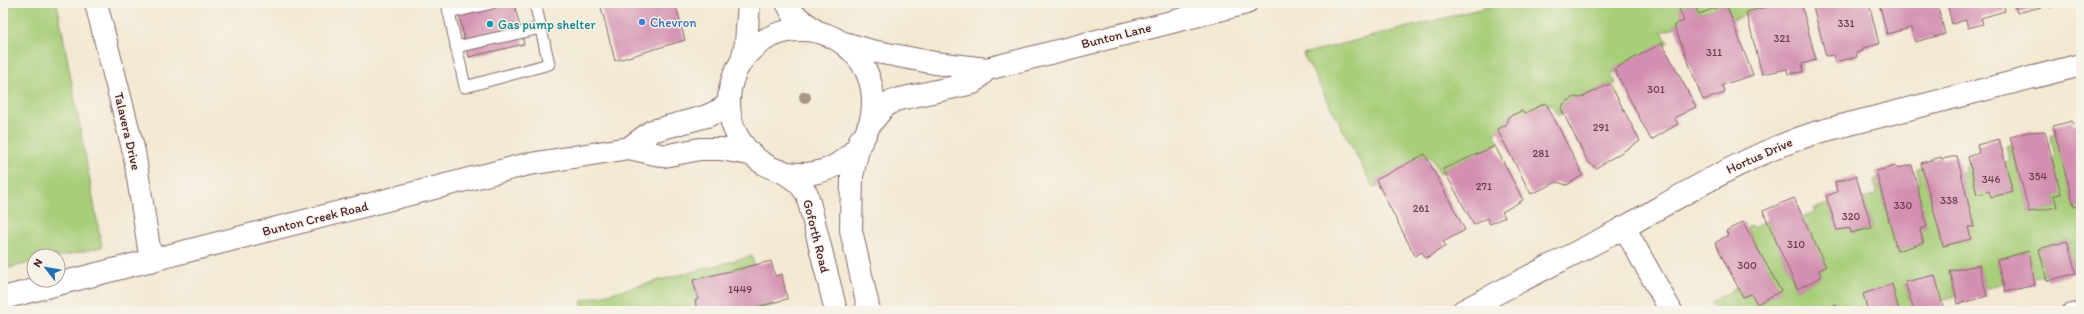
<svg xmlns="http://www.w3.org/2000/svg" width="2084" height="314" viewBox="0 0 2084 314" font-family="Itim,sans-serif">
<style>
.green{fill:#a7ce79;stroke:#787652}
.building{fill:#d38fb1}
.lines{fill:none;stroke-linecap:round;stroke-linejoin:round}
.lane-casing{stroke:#856666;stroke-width:13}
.street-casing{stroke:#856666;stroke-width:24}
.secondary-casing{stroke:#856666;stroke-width:24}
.lane{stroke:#fff;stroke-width:11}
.street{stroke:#fff;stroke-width:22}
.secondary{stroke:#fff;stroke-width:22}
.tree{fill:#a59783}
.shop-dot{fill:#3f7fe0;stroke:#f7f3e8;stroke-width:1.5}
.culture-dot{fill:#0f9aa8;stroke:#f7f3e8;stroke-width:1.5}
.labels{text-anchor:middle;stroke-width:3;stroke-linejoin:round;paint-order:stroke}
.number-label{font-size:11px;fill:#6c3b4c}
.shop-label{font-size:13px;fill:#366cbe;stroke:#f7f3e8;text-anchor:start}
.culture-label{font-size:13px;fill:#0d838f;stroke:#f7f3e8;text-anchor:start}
.street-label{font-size:13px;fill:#4a1f2b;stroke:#f7f3e8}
</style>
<rect width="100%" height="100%" fill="#f7f3e8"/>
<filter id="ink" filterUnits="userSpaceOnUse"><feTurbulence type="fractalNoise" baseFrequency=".025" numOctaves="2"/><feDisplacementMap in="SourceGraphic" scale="8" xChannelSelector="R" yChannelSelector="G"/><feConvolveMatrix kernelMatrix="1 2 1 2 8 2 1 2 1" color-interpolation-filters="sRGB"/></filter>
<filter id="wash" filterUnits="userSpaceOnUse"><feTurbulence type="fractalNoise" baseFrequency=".012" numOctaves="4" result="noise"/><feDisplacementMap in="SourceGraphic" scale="16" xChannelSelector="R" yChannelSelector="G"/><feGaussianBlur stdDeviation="0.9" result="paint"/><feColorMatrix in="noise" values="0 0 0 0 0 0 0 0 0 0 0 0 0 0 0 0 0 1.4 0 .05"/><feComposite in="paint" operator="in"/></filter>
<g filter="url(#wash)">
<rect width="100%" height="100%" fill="#f3e9d3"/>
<path class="green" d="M 3,3 L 57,3 L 102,247 L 58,257 L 34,256 L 34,262 L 3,269 Z
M 1503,3 L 1783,3 L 1746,12 L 1747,15 L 1732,20 L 1726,4 L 1699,14 L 1694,4 L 1679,9 L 1684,21 L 1674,25 L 1674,28 L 1662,32 L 1668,43 L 1664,46 L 1662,44 L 1614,69 L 1616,72 L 1611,75 L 1616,83 L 1612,86 L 1609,84 L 1580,98 L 1575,97 L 1564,103 L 1561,109 L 1563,113 L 1558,116 L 1551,104 L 1508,117 L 1506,125 L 1497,129 L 1498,131 L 1494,133 L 1499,143 L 1444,169 L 1445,172 L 1440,174 L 1431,156 L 1427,158 L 1425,155 L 1376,180 L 1378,186 L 1373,187 L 1303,54 Z
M 2056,134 L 2074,207 L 2081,205 L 2081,264 L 2074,267 L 2067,241 L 2039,249 L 2045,274 L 2033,277 L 2028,251 L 1997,260 L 2003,283 L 1985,289 L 1979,265 L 1950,271 L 1956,296 L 1941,300 L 1905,283 L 1912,307 L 1899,310 L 1892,285 L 1863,294 L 1868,311 L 1839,311 L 1836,304 L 1819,311 L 1716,311 L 1711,302 L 1738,287 L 1743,297 L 1751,294 L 1757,304 L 1780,291 L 1747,228 L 1751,225 L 1753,228 L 1767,220 L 1797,289 L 1821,277 L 1819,270 L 1826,267 L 1802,217 L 1815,212 L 1814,209 L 1828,204 L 1837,230 L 1850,228 L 1852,233 L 1872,228 L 1864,199 L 1876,195 L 1874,180 L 1878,178 L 1897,251 L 1923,243 L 1920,229 L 1927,227 L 1916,184 L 1920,183 L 1917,169 L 1923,167 L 1943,246 L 1970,239 L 1968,227 L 1974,226 L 1961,174 L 1965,172 L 1964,167 L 1970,166 L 1977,195 L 1989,191 L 1992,197 L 2013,192 L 2005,163 L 2010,161 L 2006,146 L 2012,144 L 2029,212 L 2057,207 L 2054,195 L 2060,194 L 2052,159 L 2055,157 L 2051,136 Z
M 752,256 L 754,265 L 693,280 L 698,299 L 695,301 L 697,309 L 701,308 L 701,311 L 584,311 L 581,301 Z
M 772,303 L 771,307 L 755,311 L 742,311 Z"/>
<g id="blocks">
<path class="building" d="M 456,3 L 514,3 L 524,44 L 469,57 Z
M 600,3 L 675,3 L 685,40 L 615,61 Z
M 1783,3 L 1801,3 L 1816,60 L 1802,64 L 1803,72 L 1788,74 L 1787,69 L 1762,74 L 1746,12 Z
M 1812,3 L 1869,3 L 1879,44 L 1863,48 L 1863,51 L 1856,53 L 1857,57 L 1835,62 L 1834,55 L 1826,56 Z
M 1879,3 L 1937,3 L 1945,34 L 1915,42 L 1911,28 L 1887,34 Z
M 1947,3 L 2003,3 L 2005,11 L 1981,18 L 1983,24 L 1968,28 L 1966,20 L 1952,24 Z
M 2014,3 L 2057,3 L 2050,8 L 2049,5 L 2017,13 Z
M 1694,4 L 1699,14 L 1726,4 L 1753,75 L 1722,85 L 1725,93 L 1703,100 L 1674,25 L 1684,21 L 1679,9 Z
M 1662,43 L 1696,107 L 1674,118 L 1678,124 L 1651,140 L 1614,69 Z
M 1610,84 L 1640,141 L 1596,168 L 1588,162 L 1561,109 L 1564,103 L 1575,97 L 1580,98 Z
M 1546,103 L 1583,175 L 1567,185 L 1557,182 L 1531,194 L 1497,129 L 1506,125 L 1508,117 L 1521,111 L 1525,113 Z
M 2072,121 L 2073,124 L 2081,123 L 2081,205 L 2074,207 L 2053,126 Z
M 2045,131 L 2061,194 L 2054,195 L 2057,207 L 2029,212 L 2010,137 L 2028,132 Z
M 1999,139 L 2013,192 L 1991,197 L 1989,191 L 1977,195 L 1968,157 L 1979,153 L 1977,145 Z
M 1495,146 L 1523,200 L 1502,212 L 1505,217 L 1490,224 L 1487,218 L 1474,225 L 1443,169 Z
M 1425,154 L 1465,230 L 1443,242 L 1446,246 L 1426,258 L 1422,252 L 1415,256 L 1376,180 Z
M 1957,156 L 1974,227 L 1968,227 L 1971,239 L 1943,246 L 1921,163 L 1941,157 L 1942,159 Z
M 1912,165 L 1927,227 L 1920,229 L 1923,243 L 1897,251 L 1876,171 L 1896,166 L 1898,168 Z
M 1856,176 L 1872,228 L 1851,233 L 1850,228 L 1837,230 L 1826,196 L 1837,192 L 1835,182 Z
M 1794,198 L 1826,267 L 1819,270 L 1821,277 L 1797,289 L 1763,211 Z
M 1743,222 L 1781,291 L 1757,304 L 1751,294 L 1743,297 L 1715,243 L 1728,235 L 1726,231 Z
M 2067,241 L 2076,273 L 2047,281 L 2039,249 Z
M 2029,251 L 2035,285 L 2005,292 L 1997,260 Z
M 771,261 L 775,276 L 782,274 L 787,299 L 742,311 L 701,311 L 701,308 L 697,309 L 695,301 L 698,299 L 693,280 Z
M 1979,265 L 1987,296 L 1958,304 L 1950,271 Z
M 1935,275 L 1943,307 L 1927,311 L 1914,311 L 1905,282 Z
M 1892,284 L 1899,311 L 1868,311 L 1863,294 Z
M 1836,304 L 1839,311 L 1819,311 Z"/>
</g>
</g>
<g filter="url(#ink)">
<use href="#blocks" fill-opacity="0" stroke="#856666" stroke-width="1"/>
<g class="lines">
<defs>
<path id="lane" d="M 447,3 L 465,87 L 549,64 L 535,3
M 449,13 L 492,3
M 456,47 L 541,28
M 2067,311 L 2081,307"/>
<path id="street" d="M 96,3 L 134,152 L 151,261
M 860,140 L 852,176 L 851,230 L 869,311
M 782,171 L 799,183 L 807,194 L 836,311
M 1624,227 L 1671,311
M 1463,311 C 1517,282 1571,256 1625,227 C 1688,192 1749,154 1818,132 L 2081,65"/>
<path id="secondary" d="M 787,3 L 793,14 L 816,31
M729 102a72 72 0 1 1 144 0a72 72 0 1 1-144 0Z
M 844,43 L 872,51 L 935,63 L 987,69 L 1246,3
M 742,60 L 746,43 L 749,3
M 868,127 L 884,107 L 895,100 L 973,83 L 987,69
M 629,148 L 652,131 L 707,116 L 720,110 L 729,103
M 3,298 L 524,165 L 629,148 L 664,156 L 700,149 L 721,149 L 749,154"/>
</defs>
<use href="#lane" class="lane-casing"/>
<use href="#street" class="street-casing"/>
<use href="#secondary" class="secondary-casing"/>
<use href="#lane" class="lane"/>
<use href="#street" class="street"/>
<use href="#secondary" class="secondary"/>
</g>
<circle class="tree" cx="805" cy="97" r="6"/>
</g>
<circle class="shop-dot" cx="642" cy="22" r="4"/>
<circle class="culture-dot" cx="490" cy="24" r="4"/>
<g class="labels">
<g class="number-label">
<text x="1846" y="27">331</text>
<text x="1782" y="42">321</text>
<text x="1714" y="56">311</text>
<text x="1656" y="93">301</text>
<text x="1601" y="131">291</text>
<text x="1541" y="157">281</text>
<text x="2038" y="180">354</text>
<text x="1991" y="183">346</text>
<text x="1484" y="190">271</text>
<text x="1949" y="204">338</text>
<text x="1903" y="209">330</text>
<text x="1421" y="212">261</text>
<text x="1851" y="220">320</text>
<text x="1796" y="248">310</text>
<text x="1747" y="269">300</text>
<text x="740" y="293">1449</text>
</g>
<g class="shop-label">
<text x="650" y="27">Chevron</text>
</g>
<g class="culture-label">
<text x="498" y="29">Gas pump shelter</text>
</g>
<g class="street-label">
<text transform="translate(1116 35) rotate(-14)" y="5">Bunton Lane</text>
<text transform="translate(128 131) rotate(77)" y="5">Talavera Drive</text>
<text transform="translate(1759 155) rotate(-24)" y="5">Hortus Drive</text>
<text transform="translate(315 218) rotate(-14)" y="5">Bunton Creek Road</text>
<text transform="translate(817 236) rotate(76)" y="5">Goforth Road</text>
</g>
</g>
<rect width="2084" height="314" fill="none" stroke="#f7f3e8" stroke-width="16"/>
<g transform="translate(46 268) rotate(301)"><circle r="19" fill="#f7f3e8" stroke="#b29e9c"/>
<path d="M0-3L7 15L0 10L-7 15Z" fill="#1f6fb2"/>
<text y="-6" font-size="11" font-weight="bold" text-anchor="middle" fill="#4a1f2b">N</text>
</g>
</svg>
